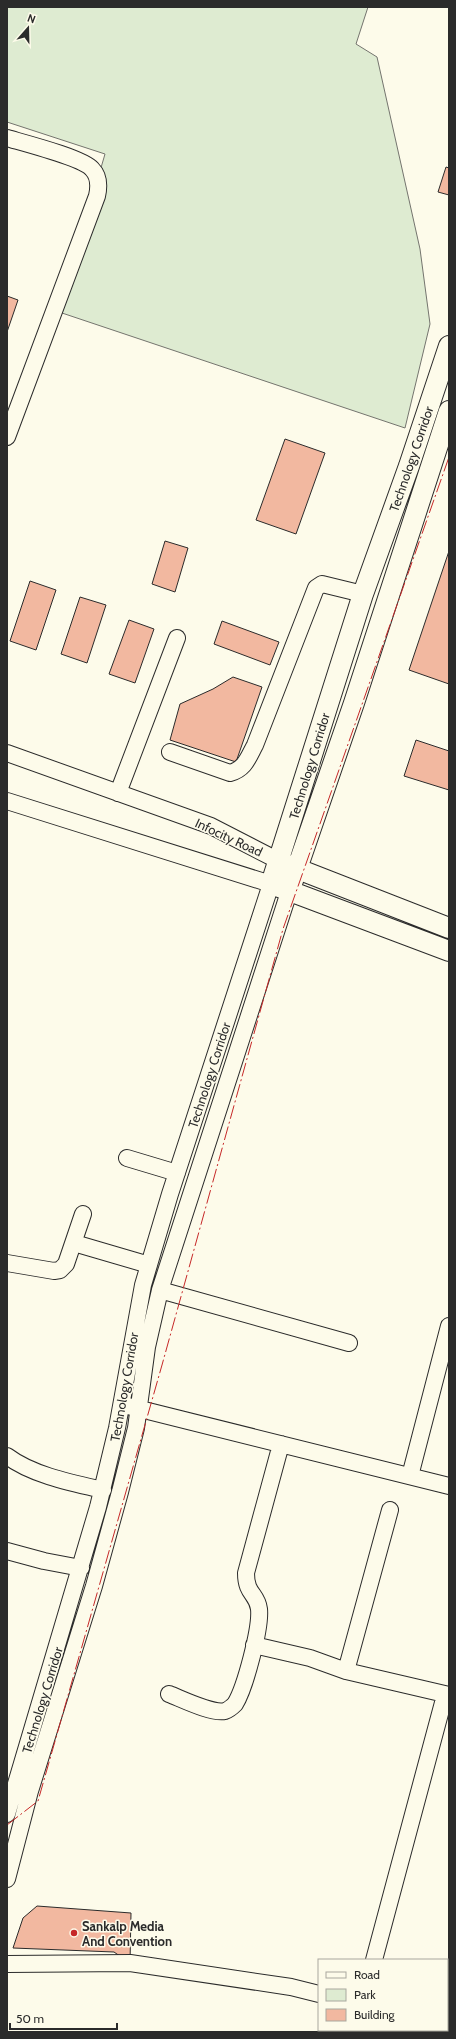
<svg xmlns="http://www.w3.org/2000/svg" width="456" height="2039" viewBox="0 0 456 2039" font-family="Cabin,sans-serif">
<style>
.green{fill:#deebd1;stroke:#74746e}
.building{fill:#f2b8a0;stroke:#2b2b2b}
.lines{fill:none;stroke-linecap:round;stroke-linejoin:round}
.minor-casing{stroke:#2b2b2b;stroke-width:18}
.major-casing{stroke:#2b2b2b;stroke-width:22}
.minor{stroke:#fdfbea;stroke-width:16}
.major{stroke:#fdfbea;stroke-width:20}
.power{stroke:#c62828;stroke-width:1;stroke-dasharray:14 3 2 3;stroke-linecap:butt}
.poi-dot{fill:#c62828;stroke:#fdfbea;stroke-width:1.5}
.labels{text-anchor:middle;stroke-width:3;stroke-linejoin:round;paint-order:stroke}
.street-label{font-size:13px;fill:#2b2b2b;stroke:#fdfbea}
.poi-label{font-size:13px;font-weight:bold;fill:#2b2b2b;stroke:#fdfbea;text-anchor:start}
</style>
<rect width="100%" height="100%" fill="#fdfbea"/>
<path class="green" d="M 7,7 L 368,7 L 356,44 L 377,57 L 420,249 L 430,324 L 405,428 L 59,312 L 105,154 L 7,122 Z"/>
<path class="building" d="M 446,167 L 449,168 L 449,195 L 438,192 Z
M 7,296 L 18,300 L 7,332 Z
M 285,439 L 325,453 L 296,534 L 256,520 Z
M 165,541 L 188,548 L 175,592 L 152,584 Z
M 449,551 L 449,684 L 409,670 Z
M 30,581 L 56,590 L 36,650 L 10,641 Z
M 80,597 L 106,605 L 87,663 L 61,654 Z
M 129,620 L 154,629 L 135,683 L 109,674 Z
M 222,621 L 279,642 L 270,665 L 214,644 Z
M 233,677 L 262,687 L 236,762 L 170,740 L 180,704 L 213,689 Z
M 416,740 L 449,751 L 449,790 L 404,776 Z
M 37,1906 L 131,1913 L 130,1963 L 114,1952 L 13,1948 L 23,1918 Z"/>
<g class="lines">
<defs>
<path id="minor" d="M 7,138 C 24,143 83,158 92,169 C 99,176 99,187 97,196 L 7,437
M 170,752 L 230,773 C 245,769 248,758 255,745 L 316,588 L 322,584 L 363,594
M 7,753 L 211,826 L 279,861
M 118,793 L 177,638
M 7,801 L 271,884 L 170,1194 L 143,1285 L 117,1428 L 98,1507 L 7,1814
M 127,1158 L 177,1173
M 74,1243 L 149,1265
M 7,1263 L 54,1271 L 60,1270 L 66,1264 L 83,1214
M 160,1290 L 349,1343
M 128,1406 L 449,1486
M 7,1456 C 32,1475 72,1483 103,1490
M 410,1476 L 449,1326
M 7,1551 L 44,1561 L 81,1568
M 254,1645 L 310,1658 L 346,1671 L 449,1695
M 346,1671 L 390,1510
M 169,1694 C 182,1699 212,1714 225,1711 C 228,1710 233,1706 235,1704 C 245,1688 261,1628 259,1609 C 257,1593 246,1595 246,1573 L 281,1444
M 7,1879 L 30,1791 L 94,1586 L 120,1492 L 136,1428 L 147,1347 L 160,1290 L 289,892
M 374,1960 L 445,1695
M 7,1964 L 130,1963 L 291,1987 L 319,1994"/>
<path id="major" d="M 449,346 L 409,466 L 363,594 L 271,884 L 449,951
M 285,864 L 449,928
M 289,892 L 354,703 L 449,411"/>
</defs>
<use href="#minor" class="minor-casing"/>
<use href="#major" class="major-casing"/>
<use href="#minor" class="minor"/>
<use href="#major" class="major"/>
<path class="power" d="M 7,1825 L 38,1801 L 162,1365 L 283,929 L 449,457"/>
</g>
<circle class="poi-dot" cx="74" cy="1933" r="4"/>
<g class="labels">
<g class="street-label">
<text transform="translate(411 459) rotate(-71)" y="5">Technology Corridor</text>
<text transform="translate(309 766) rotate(-73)" y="5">Technology Corridor</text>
<text transform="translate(229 837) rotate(25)" y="5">Infocity Road</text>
<text transform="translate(209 1075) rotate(-72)" y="5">Technology Corridor</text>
<text transform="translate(124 1387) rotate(-80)" y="5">Technology Corridor</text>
<text transform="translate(42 1700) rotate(-73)" y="5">Technology Corridor</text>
</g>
<g class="poi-label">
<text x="82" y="1931">Sankalp Media<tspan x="82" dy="15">And Convention</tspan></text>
</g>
</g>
<rect width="456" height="2039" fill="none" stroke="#2b2b2b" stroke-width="16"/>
<rect x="318" y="1959" width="130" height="72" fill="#fdfbea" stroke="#a9a89e"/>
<rect x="326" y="1972" width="20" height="6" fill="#fdfbea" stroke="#a9a89e"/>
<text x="354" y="1979" font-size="12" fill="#2b2b2b">Road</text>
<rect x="326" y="1989" width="20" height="12" fill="#deebd1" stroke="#a9a89e"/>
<text x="354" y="1999" font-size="12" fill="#2b2b2b">Park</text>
<rect x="326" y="2009" width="20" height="12" fill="#f2b8a0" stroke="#a9a89e"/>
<text x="354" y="2019" font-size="12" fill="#2b2b2b">Building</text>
<g transform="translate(28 28) rotate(20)" stroke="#fdfbea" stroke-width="3" paint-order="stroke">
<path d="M0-3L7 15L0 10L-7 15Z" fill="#2b2b2b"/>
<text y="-6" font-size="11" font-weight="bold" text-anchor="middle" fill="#2b2b2b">N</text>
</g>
<path d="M10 2023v6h107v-6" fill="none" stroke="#2b2b2b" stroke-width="2"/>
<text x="16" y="2023" font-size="12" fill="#2b2b2b" stroke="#fdfbea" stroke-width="3" paint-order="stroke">50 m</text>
</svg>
